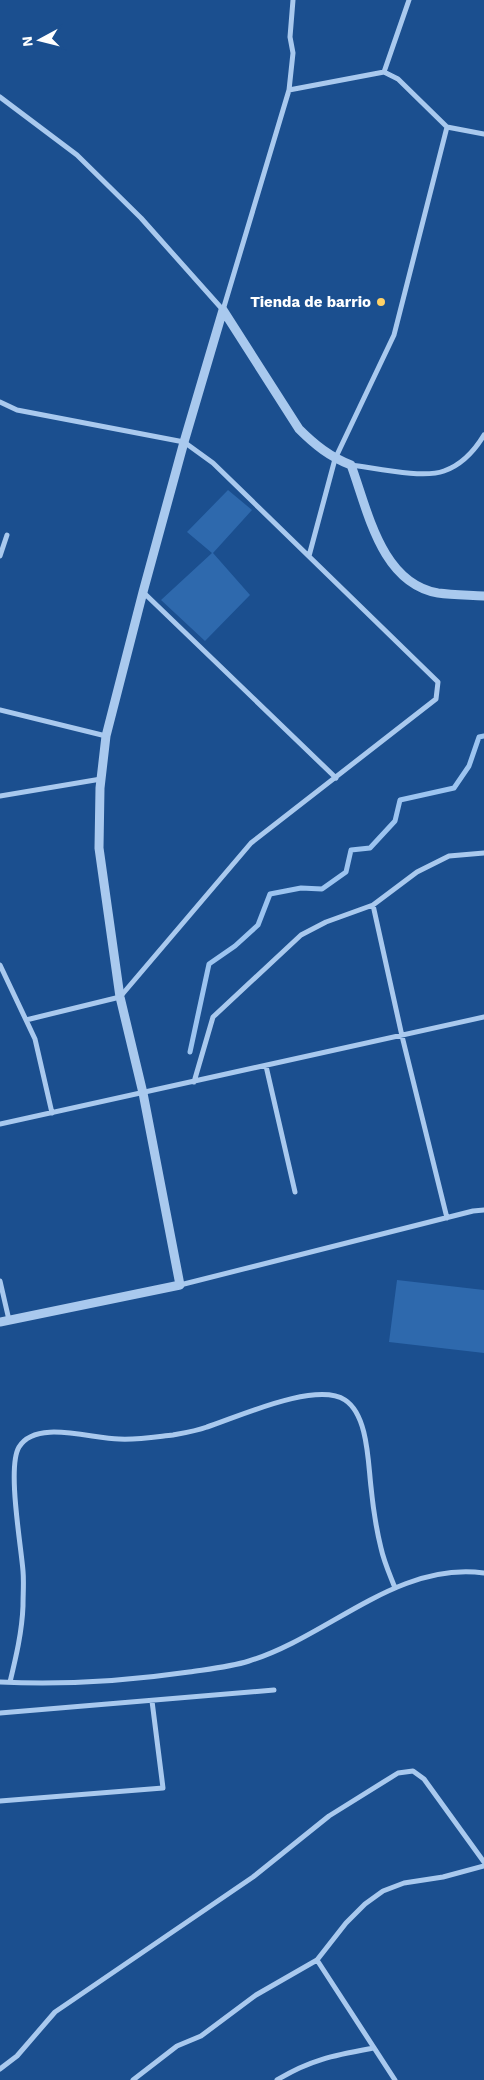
<svg xmlns="http://www.w3.org/2000/svg" width="484" height="2080" viewBox="0 0 484 2080" font-family="'Work Sans',sans-serif">
<style>
.green{fill:#2e69ad}
.lines{fill:none;stroke-linecap:round;stroke-linejoin:round}
.stream{stroke:#9cc4f0;stroke-width:5}
.minor{stroke:#a9c9ee;stroke-width:5}
.tertiary{stroke:#a9c9ee;stroke-width:9}
.poi-dot{fill:#ffd166;stroke:#1b4f8f;stroke-width:2}
.labels{text-anchor:middle;stroke-width:4;stroke-linejoin:round;paint-order:stroke}
.poi-label{font-size:15px;font-weight:bold;fill:#fff;stroke:#1b4f8f;text-anchor:end}
</style>
<rect width="100%" height="100%" fill="#1b4f8f"/>
<path class="green" d="M 228,490 L 252,510 L 213,553 L 250,595 L 205,641 L 161,600 L 212,553 L 187,532 Z
M 397,1280 L 484,1290 L 484,1353 L 389,1342 Z"/>
<g class="lines">
<path class="stream" d="M 190,1052 L 209,964 L 235,946 L 258,925 L 270,894 L 301,888 L 322,889 L 346,872 L 351,850 L 370,848 L 395,821 L 400,800 L 454,788 L 469,766 L 479,737 L 484,736"/>
<path class="minor" d="M 384,72 L 409,0
M 289,90 L 384,72 L 398,79 L 447,127 L 484,134
M 0,97 L 77,155 L 141,218 L 223,310
M 223,310 L 289,90 L 293,53 L 290,37 L 293,0
M 0,402 L 17,410 L 184,442 L 213,463 L 438,682 L 436,699 L 251,843 L 120,997 L 26,1020
M 351,465 C 375,468 423,479 444,471 C 461,465 475,450 484,435
M 0,556 L 7,535
M 309,556 L 335,459 L 394,335 L 447,127
M 143,592 L 336,778
M 0,710 L 106,736
M 0,796 L 101,779
M 373,905 L 402,1036 L 447,1218
M 0,965 L 35,1039 L 52,1113
M 266,1066 L 295,1192
M 194,1082 L 213,1017 L 301,935 L 326,922 L 373,905 L 417,872 L 449,856 L 484,853
M 0,1124 L 484,1017
M 0,1281 L 9,1320
M 180,1285 L 473,1211 L 484,1210
M 0,1682 C 63,1685 127,1681 189,1672 C 209,1669 230,1667 249,1661 C 328,1637 397,1561 484,1573
M 10,1682 C 16,1657 22,1632 23,1606 C 23,1594 24,1582 23,1571 C 21,1545 7,1467 19,1447 C 36,1419 92,1439 119,1439 C 137,1440 155,1437 173,1435 C 184,1433 196,1431 207,1427 C 238,1417 316,1381 345,1400 C 368,1415 368,1462 371,1487 C 373,1507 376,1528 381,1548 C 384,1562 390,1575 395,1588
M 0,1713 L 274,1690
M 0,1801 L 163,1788 L 152,1701
M 317,1960 L 395,2080
M 0,2069 L 17,2056 L 55,2012 L 253,1877 L 329,1816 L 398,1773 L 413,1771 L 424,1779 L 484,1862
M 133,2080 L 177,2046 L 201,2036 L 256,1995 L 317,1960 L 346,1923 L 365,1904 L 383,1891 L 404,1883 L 443,1877 L 484,1866
M 277,2080 C 311,2059 336,2055 374,2048"/>
<path class="tertiary" d="M 223,310 L 299,429 C 315,445 330,457 351,465 C 368,511 381,583 438,593 C 453,595 469,595 484,596
M 0,1322 L 180,1285 L 143,1093 L 120,997 L 99,848 L 100,788 L 106,736 L 143,592 L 184,442 L 223,310"/>
</g>
<circle class="poi-dot" cx="381" cy="302" r="5"/>
<g class="labels">
<g class="poi-label">
<text x="371" y="307">Tienda de barrio</text>
</g>
</g>
<g transform="translate(40 40) rotate(263)" stroke="#1b4f8f" stroke-width="4" paint-order="stroke">
<path d="M0-4L9 19L0 12L-9 19Z" fill="#ffffff"/>
<text y="-8" font-size="14" font-weight="bold" text-anchor="middle" fill="#ffffff">N</text>
</g>
</svg>
